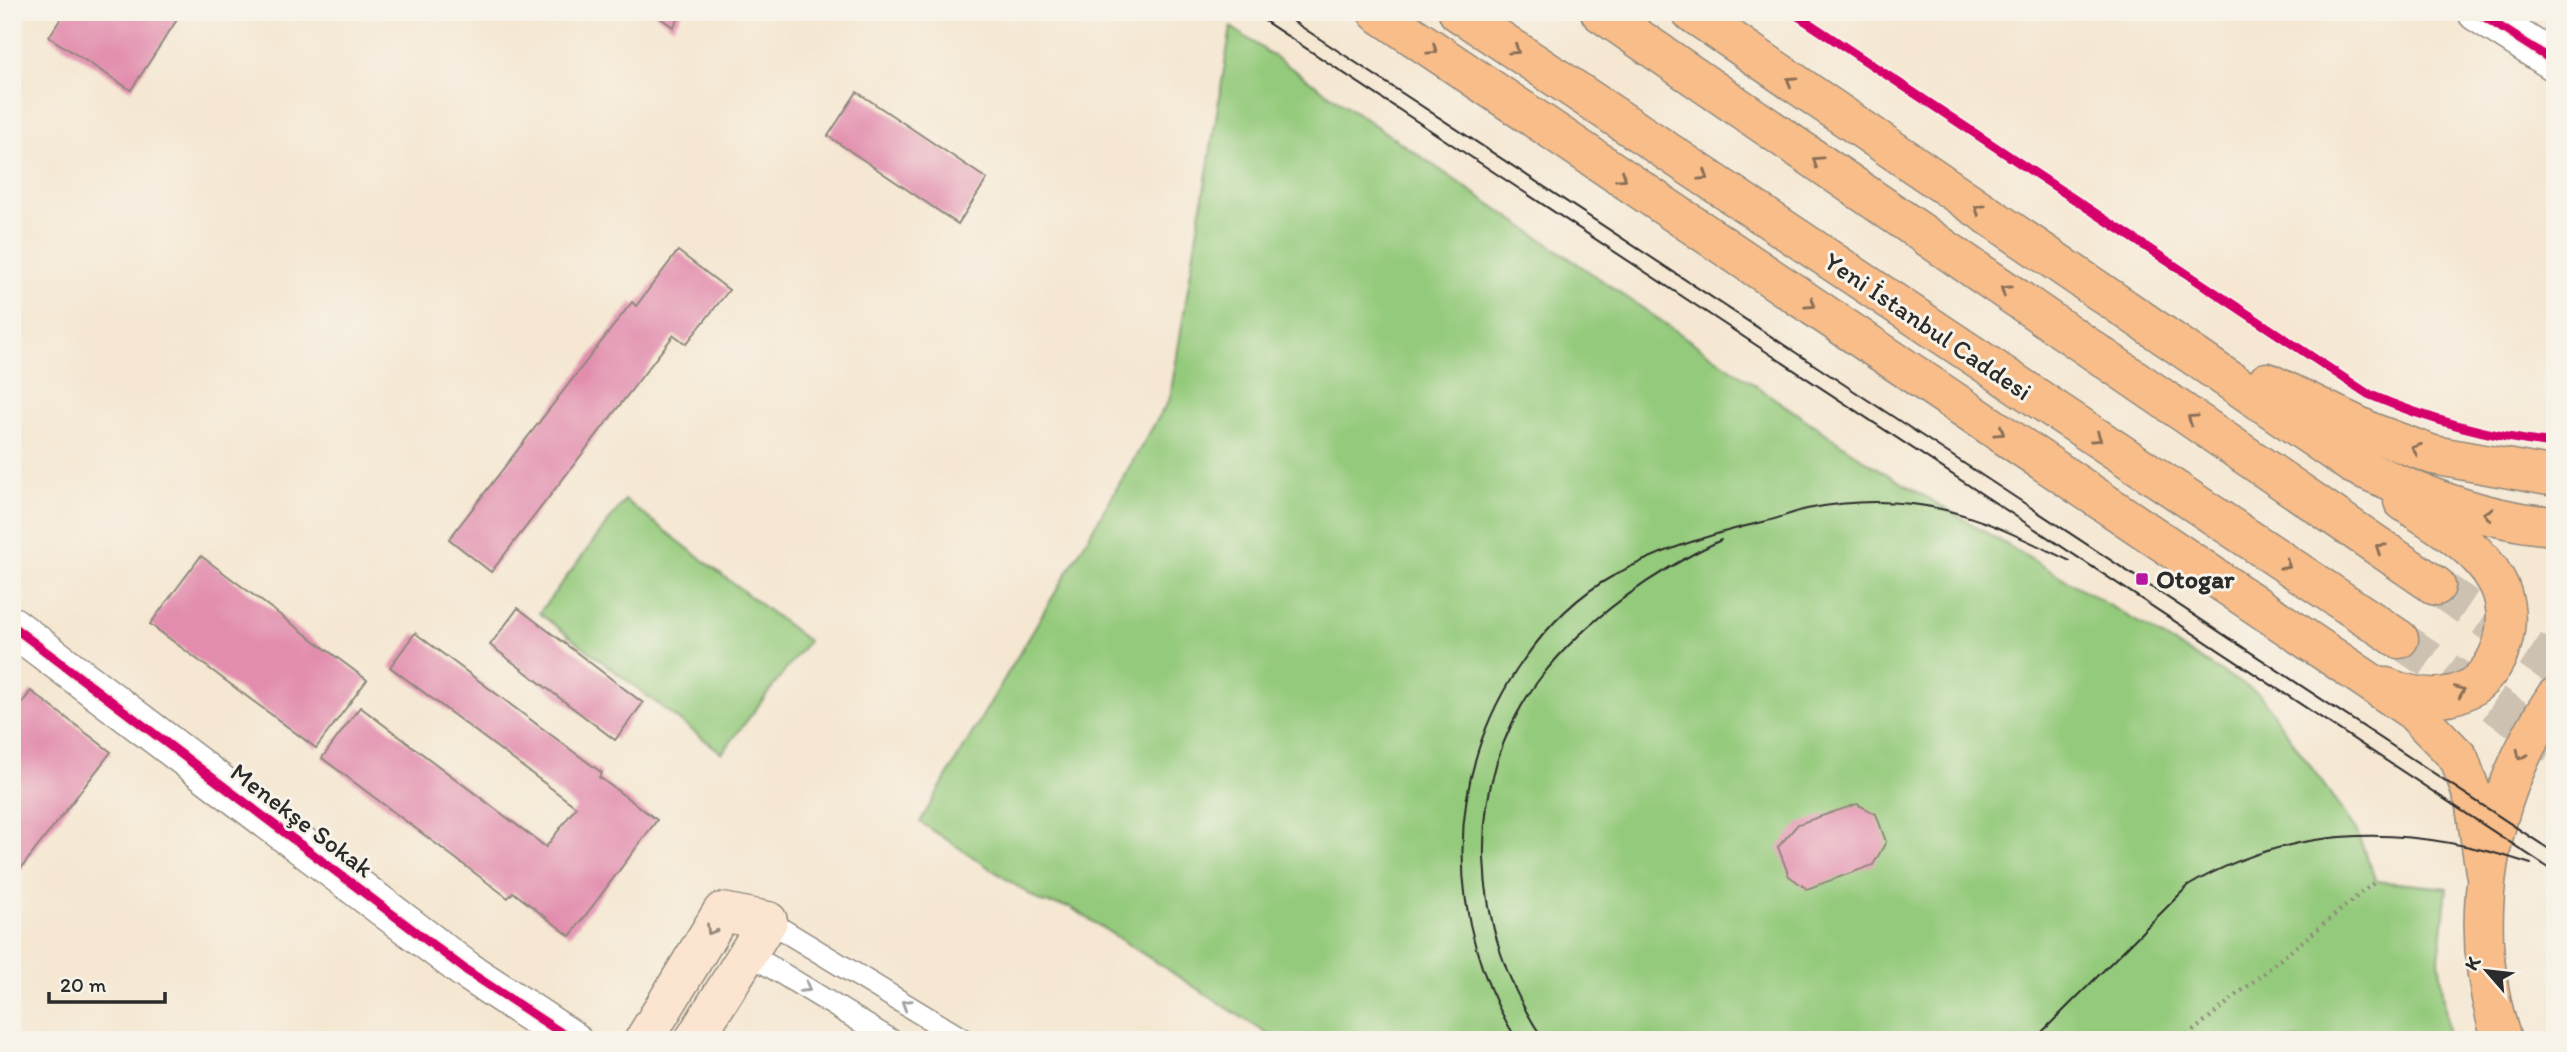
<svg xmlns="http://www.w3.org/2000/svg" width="2567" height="1052" viewBox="0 0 2567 1052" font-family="Itim,sans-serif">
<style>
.green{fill:#94ca7c;stroke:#607a54;stroke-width:2}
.building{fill:#e28dad}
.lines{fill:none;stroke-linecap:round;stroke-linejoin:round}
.highway-tunnel{stroke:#cdc1b1;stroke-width:38;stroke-dasharray:38 19;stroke-linecap:butt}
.lane-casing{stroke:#90897e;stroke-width:24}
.street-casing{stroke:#90897e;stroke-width:41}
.secondary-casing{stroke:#90897e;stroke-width:41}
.highway-casing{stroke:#90897e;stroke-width:41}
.path{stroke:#90897e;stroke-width:4.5;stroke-dasharray:2 5;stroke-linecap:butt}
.lane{stroke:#fff;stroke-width:21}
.street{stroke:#fff;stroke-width:38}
.secondary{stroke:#fce5d0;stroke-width:38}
.highway{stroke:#f8bd89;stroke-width:38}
.tram{stroke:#2b2b2b;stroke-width:2}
.cycleway-casing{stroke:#f7f3e8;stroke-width:13}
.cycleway{stroke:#d6006c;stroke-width:9}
.oneway{stroke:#876d55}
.oneway2{stroke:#94887e}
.oneway3{stroke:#a0a0a0}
.poi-dot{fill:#b5179e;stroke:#f7f3e8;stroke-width:2.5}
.labels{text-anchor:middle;stroke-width:6;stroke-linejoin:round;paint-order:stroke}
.street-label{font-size:26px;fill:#2b2b2b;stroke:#f7f3e8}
.poi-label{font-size:26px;font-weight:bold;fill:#2b2b2b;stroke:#f7f3e8;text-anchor:start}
</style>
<rect width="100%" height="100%" fill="#f7f3e8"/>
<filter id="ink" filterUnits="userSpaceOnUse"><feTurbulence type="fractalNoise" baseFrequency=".0143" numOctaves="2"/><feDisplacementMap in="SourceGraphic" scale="14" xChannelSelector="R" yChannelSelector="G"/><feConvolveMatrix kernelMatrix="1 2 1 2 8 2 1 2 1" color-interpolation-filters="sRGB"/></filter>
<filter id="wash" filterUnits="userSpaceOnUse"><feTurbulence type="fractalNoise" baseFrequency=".00686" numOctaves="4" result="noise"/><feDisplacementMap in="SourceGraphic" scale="28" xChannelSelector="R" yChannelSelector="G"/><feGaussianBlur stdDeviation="1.57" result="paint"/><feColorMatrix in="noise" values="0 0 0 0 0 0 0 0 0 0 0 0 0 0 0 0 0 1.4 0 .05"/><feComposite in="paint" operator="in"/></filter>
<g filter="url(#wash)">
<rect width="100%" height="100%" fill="#f5e7d2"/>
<path class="green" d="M 1231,27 L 1872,465 L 2259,694 L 2356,830 L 2376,881 L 2447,888 L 2439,959 L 2449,1040 L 1277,1040 L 1070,907 L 1041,902 L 920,822 L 1170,398 Z
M 625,500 L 808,641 L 722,753 L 539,613 Z"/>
<g id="blocks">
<path class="building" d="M 65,12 L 182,12 L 131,90 L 49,37 Z
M 652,12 L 683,12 L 673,27 Z
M 857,92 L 987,179 L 958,224 L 828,136 Z
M 678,251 L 729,290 L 686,344 L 674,335 L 491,572 L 449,539 L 632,302 L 636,306 Z
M 201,556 L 367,680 L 316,748 L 150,624 Z
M 518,608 L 643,703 L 615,740 L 490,645 Z
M 415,633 L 602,773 L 599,777 L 657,820 L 570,936 L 513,892 L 508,898 L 322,758 L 360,707 L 546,847 L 576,807 L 390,667 Z
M 31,691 L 111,752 L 12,880 L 12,716 Z
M 1857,804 L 1876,814 L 1886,842 L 1873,865 L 1807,889 L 1789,876 L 1778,847 L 1798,824 Z"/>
</g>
</g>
<g filter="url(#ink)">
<use href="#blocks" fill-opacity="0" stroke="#90897e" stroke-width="2"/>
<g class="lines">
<path class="highway-tunnel" d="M 2436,586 L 2555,666
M 2399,639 L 2555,745"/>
<defs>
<path id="lane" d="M 768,921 L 964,1040
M 748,953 L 891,1040"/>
<path id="street" d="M 2477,12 L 2555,62
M 12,626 L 466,970 L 572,1040"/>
<path id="secondary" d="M 644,1040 L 722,912 L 768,921 L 694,1040"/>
<path id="highway" d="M 1377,12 L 2413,711 L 2459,758 L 2474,800 L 2485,872
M 1458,12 L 2399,639
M 1600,12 L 2436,586
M 1691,12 L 2352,464 C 2416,493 2484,521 2555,526
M 2267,382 L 2371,432 L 2433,455 L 2555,477
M 2386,687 C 2409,696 2439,702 2464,691 C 2503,673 2517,616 2496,580 C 2477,545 2435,523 2403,501
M 2502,1040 C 2464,923 2487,797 2555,697"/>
</defs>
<use href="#lane" class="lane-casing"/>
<use href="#street" class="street-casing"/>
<use href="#secondary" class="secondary-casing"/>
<use href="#highway" class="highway-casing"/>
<path class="path" d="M 2182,1040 L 2376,881"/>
<use href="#lane" class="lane"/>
<use href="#street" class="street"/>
<use href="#secondary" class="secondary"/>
<use href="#highway" class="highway"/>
<path class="tram" d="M 1251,12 L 2555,872
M 1279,12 L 2555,853
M 1517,1040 C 1444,924 1443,774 1522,662 C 1546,628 1576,596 1613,576 C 1660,549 1714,533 1767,521 C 1780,518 1793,512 1807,509 C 1841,502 1877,500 1912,504 C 1969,510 2019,537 2070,561
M 1544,1040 C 1470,933 1459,783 1541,677 C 1586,619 1655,571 1721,540
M 2034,1040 L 2188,886 C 2298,821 2414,825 2531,864"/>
<defs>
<path id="cycleway" d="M 1792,12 L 2368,394 C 2429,420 2488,437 2555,444
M 2477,12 L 2555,62
M 12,626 L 466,970 L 572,1040"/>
</defs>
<use href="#cycleway" class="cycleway-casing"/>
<use href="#cycleway" class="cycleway"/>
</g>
<defs><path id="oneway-chevron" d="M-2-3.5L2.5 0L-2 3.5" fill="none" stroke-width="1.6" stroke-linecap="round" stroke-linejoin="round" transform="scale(1.75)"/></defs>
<g class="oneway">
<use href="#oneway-chevron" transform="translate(1433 50) rotate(34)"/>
<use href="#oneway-chevron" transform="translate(1515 50) rotate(34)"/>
<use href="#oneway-chevron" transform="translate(1791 81) rotate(-146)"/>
<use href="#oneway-chevron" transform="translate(1817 161) rotate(-146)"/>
<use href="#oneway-chevron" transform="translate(1704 176) rotate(34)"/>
<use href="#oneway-chevron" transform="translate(1622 177) rotate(34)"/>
<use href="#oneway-chevron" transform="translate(1979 209) rotate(-146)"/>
<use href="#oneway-chevron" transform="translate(2005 290) rotate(-146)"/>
<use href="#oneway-chevron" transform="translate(1811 304) rotate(34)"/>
<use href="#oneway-chevron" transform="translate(2192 419) rotate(-146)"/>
<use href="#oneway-chevron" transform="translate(2000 432) rotate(34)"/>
<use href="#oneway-chevron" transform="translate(2097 438) rotate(34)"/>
<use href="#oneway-chevron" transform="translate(2416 449) rotate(-160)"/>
<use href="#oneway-chevron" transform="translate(2488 514) rotate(-168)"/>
<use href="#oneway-chevron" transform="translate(2380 548) rotate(-146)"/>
<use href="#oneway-chevron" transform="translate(2286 565) rotate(34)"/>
<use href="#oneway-chevron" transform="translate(2460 691) rotate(-23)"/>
<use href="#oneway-chevron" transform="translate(2521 755) rotate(117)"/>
</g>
<use class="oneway2" href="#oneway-chevron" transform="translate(711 930) rotate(121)"/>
<g class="oneway3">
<use href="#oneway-chevron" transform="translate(806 988) rotate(31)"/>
<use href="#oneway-chevron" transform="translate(906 1004) rotate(-148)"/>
</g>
</g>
<rect class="poi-dot" x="2135" y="572" width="14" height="14" rx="3.5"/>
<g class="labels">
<g class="street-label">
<text transform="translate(1928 326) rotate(34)" y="9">Yeni İstanbul Caddesi</text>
<text transform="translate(302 820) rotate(37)" y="9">Menekşe Sokak</text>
</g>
<g class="poi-label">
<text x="2156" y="588">Otogar</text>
</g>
</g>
<rect width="2567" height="1052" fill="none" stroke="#f7f3e8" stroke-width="42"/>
<g transform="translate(2487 971) rotate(298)" stroke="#f7f3e8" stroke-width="5" paint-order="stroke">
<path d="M0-5L12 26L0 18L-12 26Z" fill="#2b2b2b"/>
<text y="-10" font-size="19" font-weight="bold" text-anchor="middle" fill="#2b2b2b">K</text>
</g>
<path d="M49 992v10h116v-10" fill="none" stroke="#2b2b2b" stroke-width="3.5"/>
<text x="60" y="992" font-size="21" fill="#2b2b2b" stroke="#f7f3e8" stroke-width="5" paint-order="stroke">20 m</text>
</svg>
